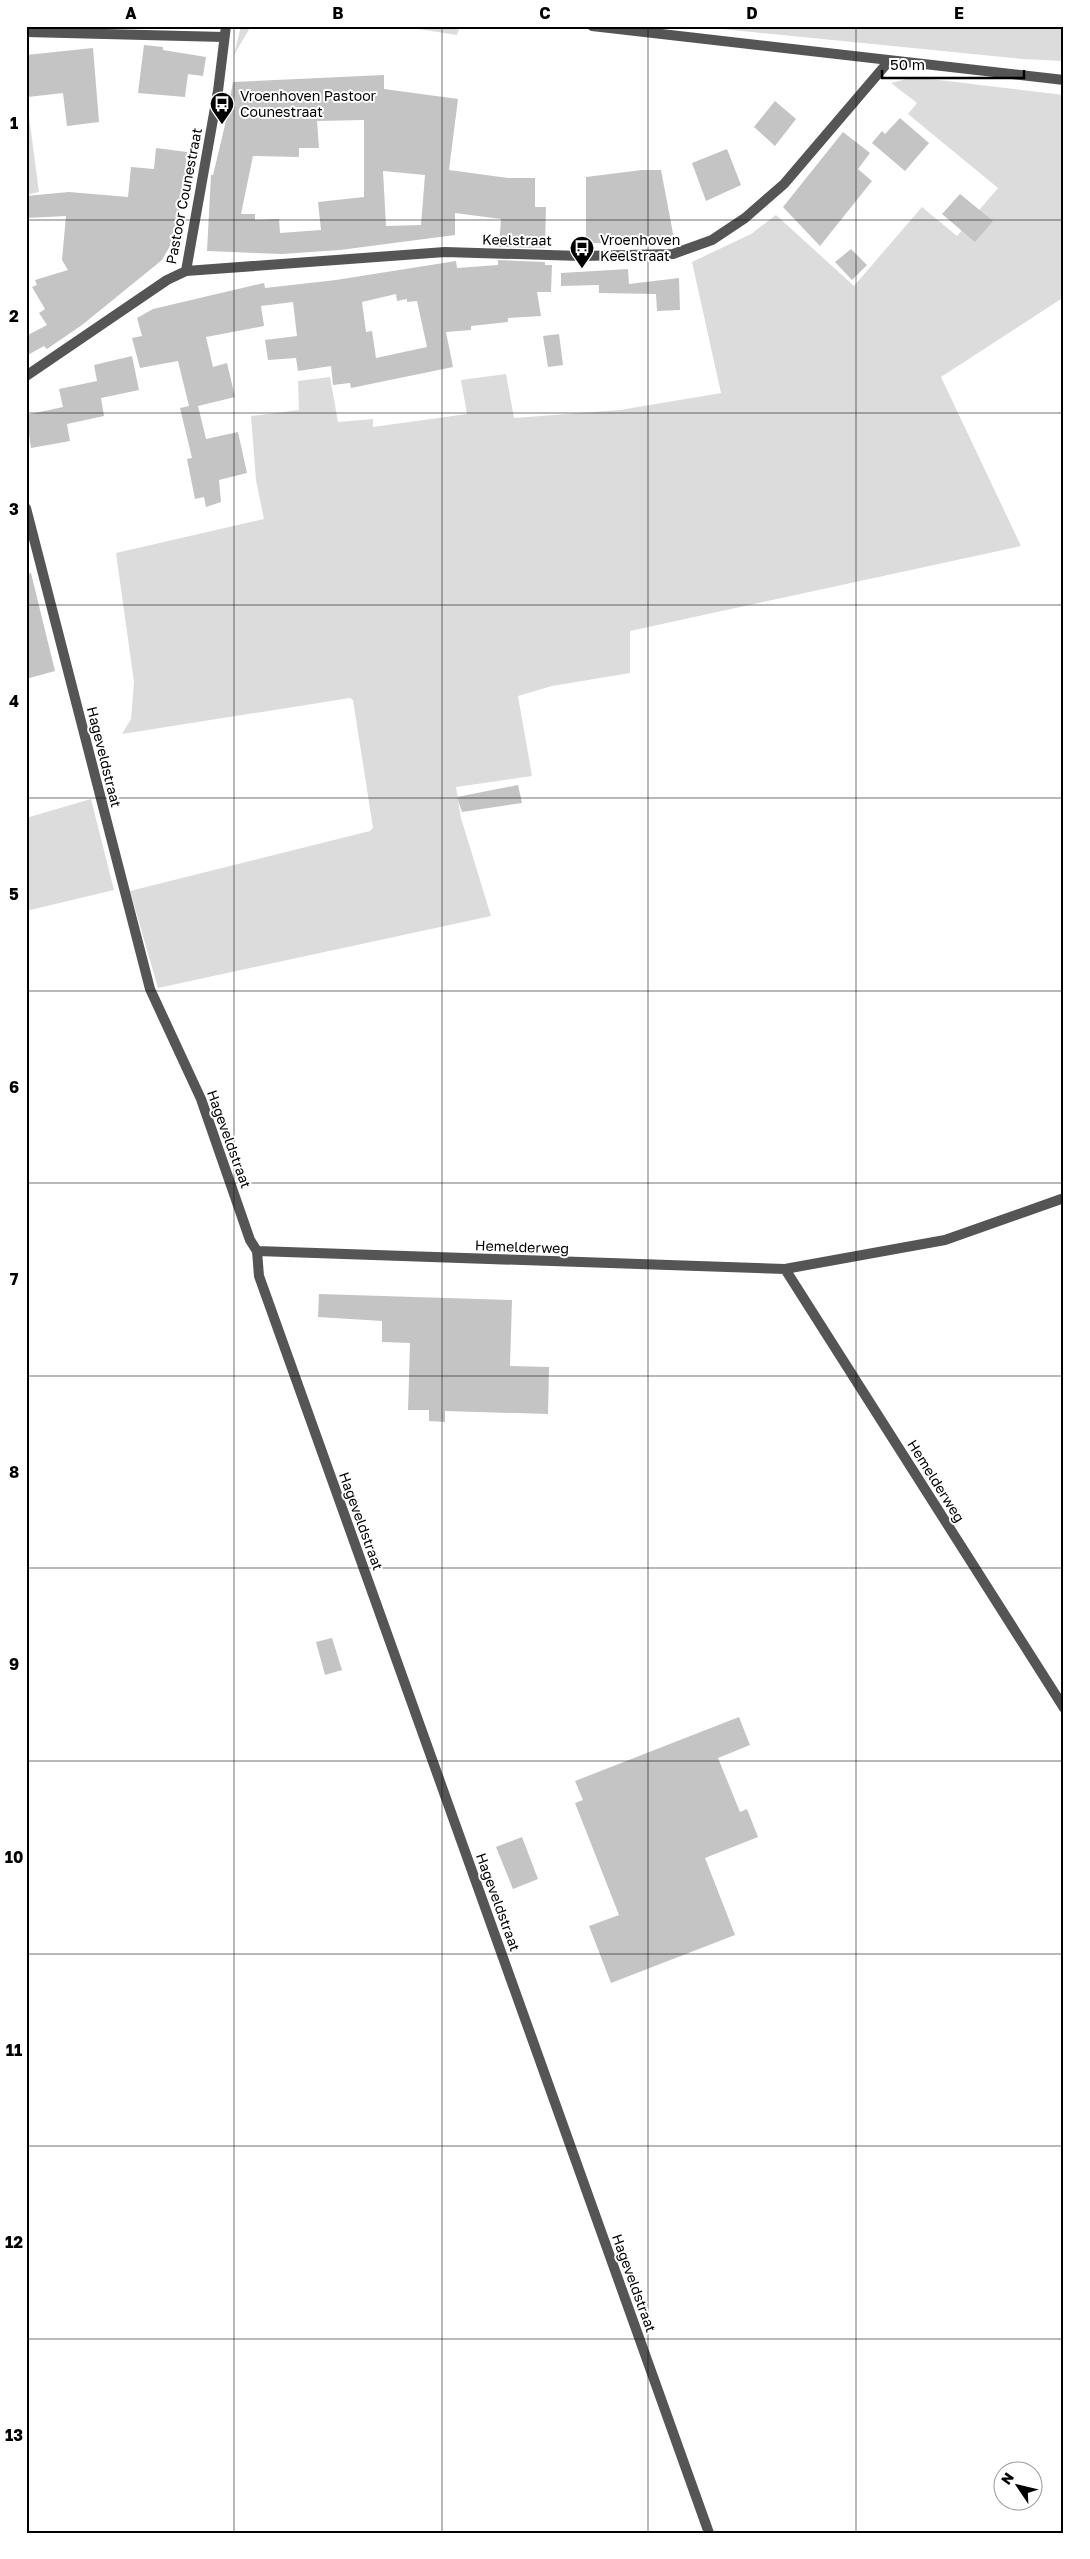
<svg xmlns="http://www.w3.org/2000/svg" width="1090" height="2559" viewBox="0 0 1090 2559" font-family="'Golos Text',sans-serif">
<style>
.green{fill:#dcdcdc}
.building{fill:#c4c4c4;fill-rule:evenodd}
.lines{fill:none;stroke-linecap:round;stroke-linejoin:round}
.street{stroke:#555;stroke-width:10}
.grid{fill:none;stroke:#000;stroke-width:1;stroke-opacity:0.55}
.labels{text-anchor:middle;stroke-width:4;stroke-linejoin:round;paint-order:stroke}
.poi-label{font-size:14px;fill:#000;stroke:#fff;text-anchor:start}
.street-label{font-size:14px;fill:#000;stroke:#fff}
.neatline{fill:none;stroke:#000;stroke-width:2}
.grid-label{font-size:16px;text-anchor:middle;font-weight:bold;fill:#000}
</style>
<rect width="100%" height="100%" fill="#fff"/>
<path class="green" d="M 84,26 L 186,26 L 101,28 Z
M 241,26 L 251,26 L 234,55 Z
M 399,26 L 460,26 L 457,35 Z
M 692,26 L 1064,26 L 1064,61 L 1022,59 Z
M 914,77 L 1064,95 L 1064,297 L 941,377 L 1021,546 L 630,631 L 630,673 L 552,686 L 518,696 L 532,776 L 456,787 L 461,818 L 491,916 L 158,988 L 130,891 L 370,831 L 373,828 L 353,700 L 350,698 L 122,734 L 131,719 L 134,682 L 116,553 L 264,519 L 256,480 L 251,416 L 299,410 L 298,381 L 330,377 L 338,422 L 373,419 L 373,427 L 467,414 L 461,380 L 506,374 L 514,418 L 620,410 L 721,393 L 692,262 L 751,234 L 776,215 L 854,286 L 922,207 L 957,236 L 998,188 L 908,114 L 917,103 L 891,83 Z
M 26,94 L 39,192 L 26,195 Z
M 91,799 L 114,890 L 26,911 L 26,818 Z"/>
<path class="building" d="M 144,45 L 163,47 L 163,50 L 206,57 L 203,76 L 188,74 L 185,97 L 138,93 Z
M 93,48 L 99,122 L 67,126 L 63,93 L 28,97 L 26,55 Z
M 384,75 L 384,89 L 458,99 L 449,170 L 508,178 L 535,178 L 535,207 L 546,207 L 545,248 L 499,247 L 501,219 L 455,213 L 455,235 L 340,250 L 282,254 L 207,251 L 211,175 L 213,175 L 225,125 L 233,82 ZM 364,120 L 364,197 L 318,202 L 321,230 L 280,233 L 279,219 L 255,220 L 255,214 L 241,214 L 253,156 L 299,157 L 299,148 L 319,148 L 317,121 ZM 383,171 L 425,175 L 421,225 L 386,226 Z
M 775,101 L 796,119 L 775,146 L 754,127 Z
M 900,118 L 929,143 L 905,171 L 872,143 L 882,131 L 885,134 Z
M 843,132 L 870,153 L 858,169 L 872,181 L 820,246 L 783,207 Z
M 156,148 L 187,152 L 185,172 L 189,173 L 170,246 L 162,260 L 82,325 L 47,349 L 44,346 L 26,356 L 26,336 L 47,325 L 39,313 L 45,309 L 32,287 L 37,285 L 35,280 L 68,270 L 62,260 L 66,216 L 26,218 L 26,196 L 69,192 L 128,197 L 131,167 L 154,169 Z
M 727,149 L 741,185 L 706,201 L 692,163 Z
M 642,170 L 661,170 L 675,244 L 586,243 L 586,177 Z
M 960,194 L 993,221 L 975,242 L 942,214 Z
M 851,249 L 867,265 L 852,280 L 835,262 Z
M 498,260 L 545,262 L 545,265 L 552,265 L 551,292 L 537,292 L 541,316 L 508,318 L 508,322 L 471,326 L 471,330 L 446,332 L 453,367 L 351,388 L 350,383 L 333,385 L 331,366 L 298,371 L 296,358 L 268,360 L 265,340 L 297,336 L 293,302 L 261,306 L 264,326 L 206,337 L 213,367 L 227,363 L 235,397 L 198,406 L 206,439 L 238,432 L 247,473 L 219,480 L 221,502 L 206,507 L 204,497 L 195,499 L 187,459 L 192,458 L 180,408 L 189,406 L 178,361 L 140,368 L 132,338 L 142,336 L 137,318 L 153,309 L 264,283 L 265,288 L 336,280 L 456,261 L 457,268 L 498,265 ZM 396,294 L 397,301 L 407,299 L 407,302 L 417,301 L 427,347 L 376,358 L 372,331 L 366,332 L 362,302 Z
M 628,269 L 629,284 L 679,278 L 680,310 L 657,311 L 656,294 L 599,293 L 599,285 L 561,286 L 561,273 Z
M 559,334 L 563,365 L 548,367 L 543,336 Z
M 132,356 L 139,390 L 101,398 L 104,416 L 67,424 L 70,441 L 31,448 L 26,415 L 63,407 L 59,389 L 97,381 L 94,365 Z
M 31,573 L 55,671 L 26,679 L 26,574 Z
M 518,785 L 522,803 L 462,812 L 457,797 Z
M 319,1294 L 512,1300 L 510,1366 L 549,1367 L 548,1414 L 445,1411 L 445,1422 L 429,1421 L 429,1410 L 408,1410 L 410,1343 L 382,1342 L 382,1321 L 318,1317 Z
M 332,1638 L 342,1670 L 325,1675 L 316,1642 Z
M 739,1717 L 750,1745 L 718,1758 L 740,1812 L 747,1809 L 758,1837 L 705,1858 L 735,1935 L 611,1983 L 589,1926 L 619,1915 L 575,1803 L 583,1800 L 575,1781 Z
M 522,1837 L 538,1879 L 513,1889 L 496,1847 Z"/>
<g class="lines">
<path class="street" d="M 592,26 L 1064,80
M 26,32 L 224,37
M 186,271 L 445,252 L 581,256 L 673,254 L 712,240 L 745,218 L 784,184 L 889,61
M 26,376 L 167,280 L 186,271 L 218,91 L 226,26
M 26,508 L 150,989 L 201,1099 L 250,1240 L 257,1251 L 259,1276 L 709,2533
M 257,1251 L 785,1269 L 945,1240 L 1064,1198
M 785,1269 L 1064,1708"/>
</g>
<path class="grid" d="M 234,26 L 234,2533M 442,26 L 442,2533M 648,26 L 648,2533M 856,26 L 856,2533M 26,220 L 1064,220M 26,413 L 1064,413M 26,605 L 1064,605M 26,798 L 1064,798M 26,991 L 1064,991M 26,1183 L 1064,1183M 26,1376 L 1064,1376M 26,1568 L 1064,1568M 26,1761 L 1064,1761M 26,1954 L 1064,1954M 26,2146 L 1064,2146M 26,2339 L 1064,2339"/>
<defs>
<symbol id="bus-pin" viewBox="-11 -11 22 30"><path d="M0 17L-7.5 6A9.5 9.5 0 1 1 7.5 6Z" fill="#000" stroke="#fff"/><path d="M-5-6H5V4H4V6H2V4H-2V6H-4V4H-5ZM-3.5-4V0h7V-4ZM-3.5 1.2v1.5H-2V1.2ZM2 1.2v1.5H3.5V1.2Z" fill="#fff"/></symbol>
</defs>
<g fill-rule="evenodd">
<use href="#bus-pin" x="208" y="90" width="28" height="38"/>
<use href="#bus-pin" x="568" y="234" width="28" height="38"/>
</g>
<g class="labels">
<g class="poi-label">
<text x="240" y="101">Vroenhoven Pastoor<tspan x="240" dy="16">Counestraat</tspan></text>
<text x="600" y="245">Vroenhoven<tspan x="600" dy="16">Keelstraat</tspan></text>
</g>
<g class="street-label">
<text transform="translate(184 196) rotate(-79)" y="5">Pastoor Counestraat</text>
<text transform="translate(517 240) rotate(1)" y="5">Keelstraat</text>
<text transform="translate(104 757) rotate(76)" y="5">Hageveldstraat</text>
<text transform="translate(229 1139) rotate(70)" y="5">Hageveldstraat</text>
<text transform="translate(522 1247) rotate(2)" y="5">Hemelderweg</text>
<text transform="translate(936 1481) rotate(58)" y="5">Hemelderweg</text>
<text transform="translate(361 1521) rotate(70)" y="5">Hageveldstraat</text>
<text transform="translate(498 1902) rotate(70)" y="5">Hageveldstraat</text>
<text transform="translate(634 2283) rotate(70)" y="5">Hageveldstraat</text>
</g>
</g>
<rect width="1090" height="2559" fill="none" stroke="#ffffff" stroke-width="55"/>
<g transform="translate(1018 2486) rotate(305)"><circle r="24" fill="#ffffff" stroke="#999999"/>
<path d="M0-4L9 19L0 12L-9 19Z" fill="#000000"/>
<text y="-8" font-size="14" font-weight="bold" text-anchor="middle" fill="#000000">N</text>
</g>
<path d="M882 70v8h142v-8" fill="none" stroke="#000000" stroke-width="2.5"/>
<text x="890" y="70" font-size="15" fill="#000000" stroke="#ffffff" stroke-width="4" paint-order="stroke">50 m</text>
<rect x="28" y="28" width="1034" height="2504" class="neatline"/>
<g class="grid-label">
<text x="131" y="19">A</text>
<text x="338" y="19">B</text>
<text x="545" y="19">C</text>
<text x="752" y="19">D</text>
<text x="959" y="19">E</text>
<text x="14" y="129">1</text>
<text x="14" y="322">2</text>
<text x="14" y="515">3</text>
<text x="14" y="707">4</text>
<text x="14" y="900">5</text>
<text x="14" y="1093">6</text>
<text x="14" y="1285">7</text>
<text x="14" y="1478">8</text>
<text x="14" y="1670">9</text>
<text x="14" y="1863">10</text>
<text x="14" y="2056">11</text>
<text x="14" y="2248">12</text>
<text x="14" y="2441">13</text>
</g>
</svg>
